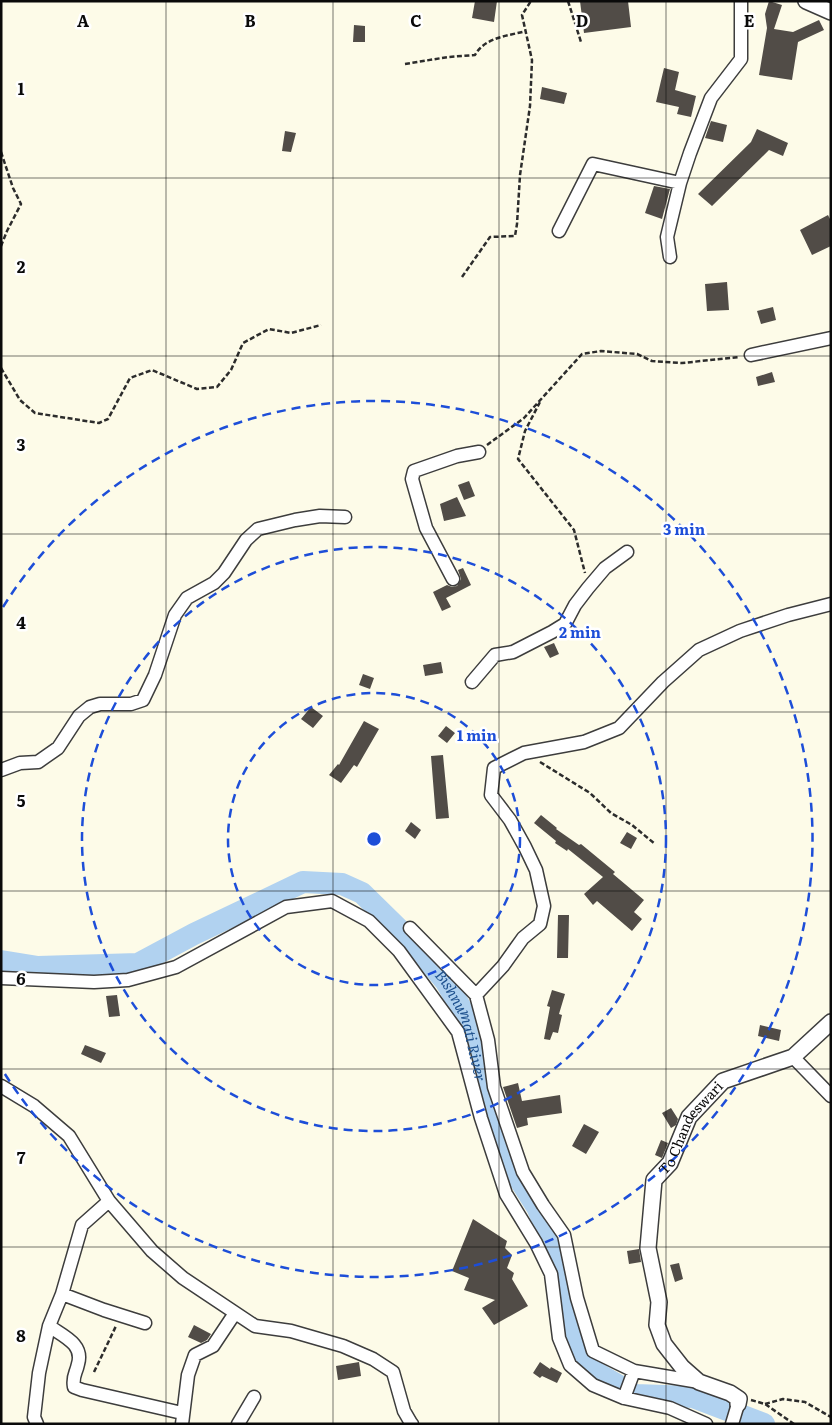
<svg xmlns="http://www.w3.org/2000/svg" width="832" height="1425" viewBox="0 0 832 1425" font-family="Literata,serif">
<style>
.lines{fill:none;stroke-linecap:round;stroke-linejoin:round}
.river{stroke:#b1d2f0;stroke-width:22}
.building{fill:#514c47}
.minor-casing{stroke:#3d3d3d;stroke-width:15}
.tertiary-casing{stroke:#3d3d3d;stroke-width:18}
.path{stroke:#2c2c2c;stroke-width:2.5;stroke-dasharray:5 2.5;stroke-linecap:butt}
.minor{stroke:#fff;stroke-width:12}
.tertiary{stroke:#fff;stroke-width:15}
.grid{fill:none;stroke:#0a0a0a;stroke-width:1;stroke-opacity:0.55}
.ring{fill:none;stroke:#1d4ed8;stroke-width:2.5;stroke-dasharray:9 6}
.labels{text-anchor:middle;stroke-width:5;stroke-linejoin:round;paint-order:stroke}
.street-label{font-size:14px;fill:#0a0a0a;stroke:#fff}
.water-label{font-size:15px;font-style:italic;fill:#1f528f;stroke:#fff}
.grid-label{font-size:16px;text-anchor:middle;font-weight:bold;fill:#0a0a0a;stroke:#fff;stroke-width:5;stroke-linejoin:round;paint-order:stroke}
.centre{fill:#1d4ed8;stroke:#fff;stroke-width:2.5}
.ring-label{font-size:15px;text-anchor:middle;font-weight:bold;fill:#1d4ed8;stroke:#fff;stroke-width:5;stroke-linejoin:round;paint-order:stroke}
</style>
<rect width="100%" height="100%" fill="#fdfbe8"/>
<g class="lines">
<path class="river" id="s1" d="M 1,961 L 38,967 L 138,964 L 194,934 L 303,882 L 342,884 L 362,893 L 413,943 L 446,982 L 466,1017 L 481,1084 L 506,1158 L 537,1207 L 552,1242 L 563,1278 L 573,1322 L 582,1351 L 595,1372 L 635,1395 L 693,1397 L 764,1424"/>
</g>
<path class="building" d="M 475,1 L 497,1 L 494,22 L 472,18 Z
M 580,1 L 628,1 L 631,27 L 584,33 Z
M 769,1 L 782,5 L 774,29 L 793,32 L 819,20 L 824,30 L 798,42 L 792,80 L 759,75 L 767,28 L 765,14 Z
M 354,25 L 365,26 L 365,42 L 353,42 Z
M 664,68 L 679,72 L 675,90 L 696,96 L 691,117 L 677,114 L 679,107 L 656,102 Z
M 542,87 L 567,93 L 564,104 L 540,99 Z
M 711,121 L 727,125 L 723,142 L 705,138 Z
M 757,129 L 788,143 L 783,156 L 769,150 L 712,206 L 698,194 L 751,142 Z
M 285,131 L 296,133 L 291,152 L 282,151 Z
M 654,186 L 670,189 L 662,219 L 645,213 Z
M 828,215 L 831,221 L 831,246 L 812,255 L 800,230 Z
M 727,282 L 729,310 L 707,311 L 705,284 Z
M 773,307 L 776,320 L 761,324 L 757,311 Z
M 772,372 L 775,382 L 758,386 L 756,377 Z
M 469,481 L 475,496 L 464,500 L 458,485 Z
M 457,497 L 466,516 L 444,521 L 440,504 Z
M 463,568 L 471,585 L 446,598 L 451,607 L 442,611 L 433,592 L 447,585 L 452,587 L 457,586 L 461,579 L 458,570 Z
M 554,643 L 559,654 L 550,658 L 544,647 Z
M 441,662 L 443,673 L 425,676 L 423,665 Z
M 363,674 L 374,678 L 370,689 L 359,685 Z
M 311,707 L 323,716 L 313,728 L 301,719 Z
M 364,721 L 379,729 L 357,767 L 354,765 L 341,783 L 329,775 L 338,764 L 339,765 Z
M 446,726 L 455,733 L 447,743 L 438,736 Z
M 443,755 L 449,818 L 436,819 L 431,756 Z
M 541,815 L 557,828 L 556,829 L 579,845 L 581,844 L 615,872 L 613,874 L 644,900 L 634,912 L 642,919 L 632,931 L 597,901 L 593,905 L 584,894 L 603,877 L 568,849 L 567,851 L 555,843 L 556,841 L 534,823 Z
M 411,822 L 421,830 L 415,839 L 405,831 Z
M 627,832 L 637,838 L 631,849 L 620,843 Z
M 558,915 L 569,915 L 568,958 L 557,958 Z
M 552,990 L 565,994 L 559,1014 L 562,1015 L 558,1033 L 553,1032 L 550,1040 L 544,1039 L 550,1007 L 547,1006 Z
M 117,995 L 120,1016 L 109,1017 L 106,996 Z
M 760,1025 L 781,1030 L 779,1041 L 758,1036 Z
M 85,1045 L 106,1053 L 101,1063 L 81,1054 Z
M 518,1083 L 522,1101 L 560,1095 L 562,1113 L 527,1118 L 528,1125 L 517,1128 L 503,1087 Z
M 671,1108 L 678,1119 L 676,1125 L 671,1128 L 662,1113 Z
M 584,1124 L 599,1132 L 586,1154 L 572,1146 Z
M 661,1140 L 668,1143 L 662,1158 L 655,1155 Z
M 473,1219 L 507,1241 L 505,1248 L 512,1255 L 507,1268 L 514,1273 L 512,1279 L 528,1306 L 494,1325 L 482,1308 L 495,1300 L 464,1290 L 469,1278 L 452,1271 Z
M 639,1249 L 641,1262 L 629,1264 L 627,1251 Z
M 679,1263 L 683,1279 L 675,1282 L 670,1265 Z
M 194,1325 L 211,1334 L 207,1340 L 201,1343 L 188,1337 Z
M 359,1362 L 361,1376 L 338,1380 L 336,1366 Z
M 540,1362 L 550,1369 L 551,1367 L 562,1373 L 557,1383 L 542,1376 L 540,1378 L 533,1373 Z"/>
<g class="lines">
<defs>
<path id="minor" d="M 559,231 L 593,164 L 680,183
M 670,257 L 667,237 L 680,183 L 690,153 L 711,98 L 741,59 L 741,1
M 751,355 L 831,338
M 453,579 L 426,528 L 412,479 L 414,471 L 457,456 L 479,452
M 472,682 L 495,655 L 513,652 L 552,632 L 565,624 L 575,605 L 588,588 L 605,568 L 627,552
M 1,770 L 20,763 L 38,762 L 58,748 L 79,716 L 90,707 L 100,704 L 131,704 L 143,700 L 155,675 L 175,615 L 187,598 L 214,583 L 224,573 L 246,540 L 258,529 L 295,520 L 320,516 L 345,517
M 410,928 L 476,995 L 488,1040 L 494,1087 L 523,1172 L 543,1205 L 564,1235 L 577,1298 L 593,1351 L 634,1371 L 699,1382
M 1,978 L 94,982 L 128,980 L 176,967 L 286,907 L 332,901 L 369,921 L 399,951 L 458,1032 L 481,1118 L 506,1194 L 536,1243 L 551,1274 L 559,1338 L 570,1365 L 593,1385 L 624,1398 L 670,1408 L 706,1424
M 476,995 L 503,966 L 523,938 L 540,924 L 544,906 L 536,870 L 525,847 L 510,820 L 491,795 L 494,768 L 524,753 L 584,742 L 619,728 L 663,682 L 699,650 L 740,631 L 788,615 L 831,604
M 793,1057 L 831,1096
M 1,1086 L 34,1106 L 69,1136 L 109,1201 L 152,1251 L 183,1278 L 255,1326 L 291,1331 L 343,1346 L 373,1359 L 393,1372 L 404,1411 L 411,1423 L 412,1424
M 62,1294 L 104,1310 L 145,1323
M 49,1326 C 63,1336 84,1344 78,1364 C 76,1374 72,1376 74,1387 L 82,1390 L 182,1413
M 624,1398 L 634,1371
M 37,1424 L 34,1417 L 39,1373 L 49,1326 L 62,1294 L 82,1225 L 109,1201
M 182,1424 L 188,1375 L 195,1355 L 213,1346 L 235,1313
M 238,1424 L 254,1397
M 732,1424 L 738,1404"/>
<g id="tertiary">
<path d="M 806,1 L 831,12"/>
<path id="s2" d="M 738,1404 L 739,1399 L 730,1393 L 699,1382 L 682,1367 L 664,1344 L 657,1325 L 659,1302 L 648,1248 L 654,1180 L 670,1163 L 689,1117 L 723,1081 L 793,1057 L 831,1022"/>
</g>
</defs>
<use href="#minor" class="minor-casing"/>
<use href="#tertiary" class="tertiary-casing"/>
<path class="path" d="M 568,1 L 581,42
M 405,64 L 448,57 L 475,55 C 485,37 508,36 526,31
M 1,152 L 13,188 L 21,204 L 7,231 L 1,246
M 462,277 L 490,237 L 515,236 L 517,224 L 520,175 L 530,106 L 532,60 L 522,15 L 531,1
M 1,368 L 20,400 L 35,413 L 99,423 L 108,419 L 130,378 L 152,370 L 197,389 L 217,387 L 231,370 L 243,343 L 269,329 L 291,333 L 321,325
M 540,402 L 525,431 L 518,459 L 574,530 L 585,573
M 487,445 L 524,418 L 582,354 L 601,351 L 637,354 L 652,361 L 682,363 L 740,357
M 540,762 L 590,793 L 611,813 L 632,825 L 655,844
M 94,1372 L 116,1326
M 751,1400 L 765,1404 L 794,1424
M 765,1404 L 783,1399 L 805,1402 L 831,1417"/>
<use href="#minor" class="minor"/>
<use href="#tertiary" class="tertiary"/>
</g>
<path class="grid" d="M 166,1 L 166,1424M 333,1 L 333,1424M 499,1 L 499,1424M 666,1 L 666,1424M 1,178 L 831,178M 1,356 L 831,356M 1,534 L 831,534M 1,712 L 831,712M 1,891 L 831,891M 1,1069 L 831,1069M 1,1247 L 831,1247"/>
<g class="ring">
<circle cx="374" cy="839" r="146"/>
<circle cx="374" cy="839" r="292"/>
<path d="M3 607A438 438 0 1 1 3 1071"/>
</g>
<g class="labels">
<g class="street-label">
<text dy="5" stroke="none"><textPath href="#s2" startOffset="332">To Chandeswari</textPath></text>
</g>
<g class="water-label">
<text dy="5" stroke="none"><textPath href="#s1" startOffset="552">Bishnumati River</textPath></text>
</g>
</g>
<g class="grid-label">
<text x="83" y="27">A</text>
<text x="250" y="27">B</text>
<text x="416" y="27">C</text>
<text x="582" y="27">D</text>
<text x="749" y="27">E</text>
<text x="21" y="95">1</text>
<text x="21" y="273">2</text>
<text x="21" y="451">3</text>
<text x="21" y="629">4</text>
<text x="21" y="807">5</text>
<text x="21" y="985">6</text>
<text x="21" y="1164">7</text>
<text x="21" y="1342">8</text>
</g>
<circle cx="374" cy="839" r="8" class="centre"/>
<g class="ring-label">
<text x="684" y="535">3 min</text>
<text x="580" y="638">2 min</text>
<text x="477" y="741">1 min</text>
</g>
<rect width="832" height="1425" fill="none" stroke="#0a0a0a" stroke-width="5"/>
</svg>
